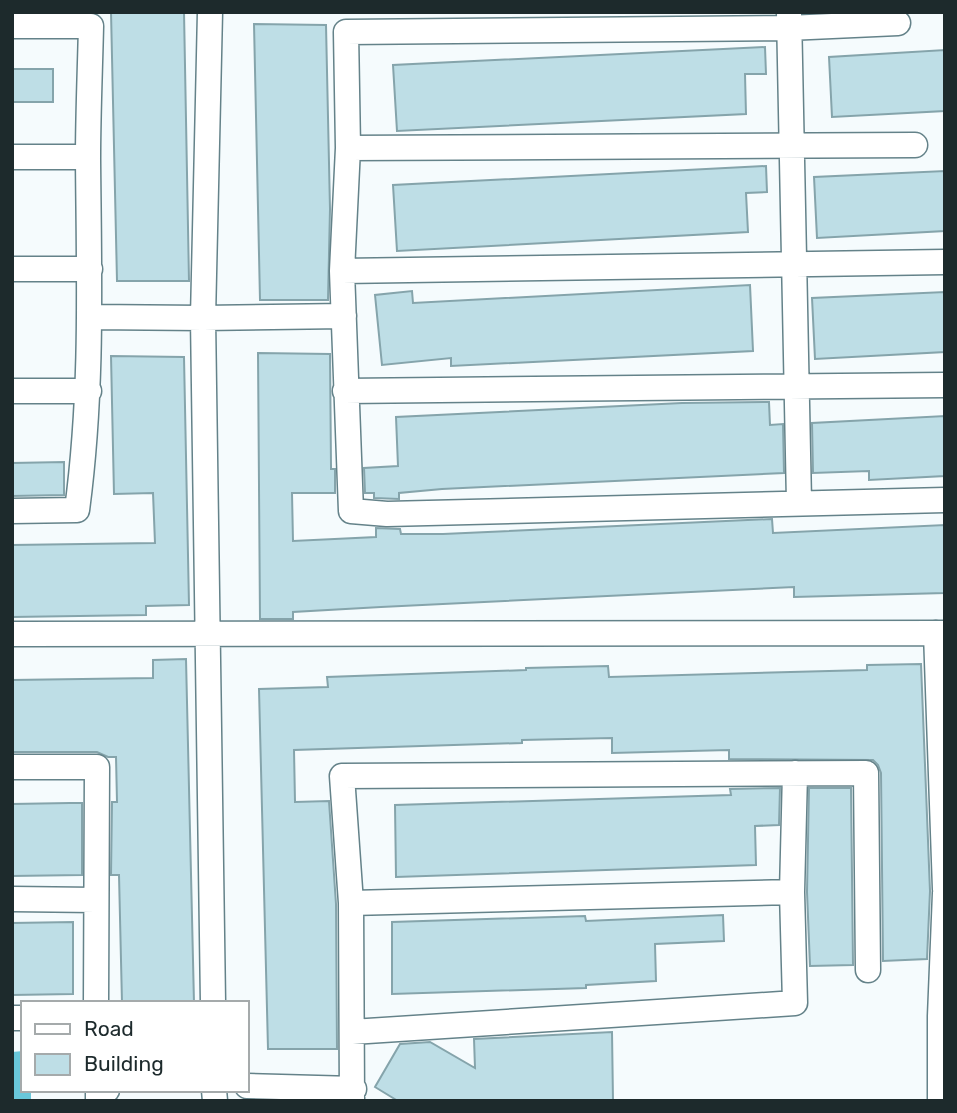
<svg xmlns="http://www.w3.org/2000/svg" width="957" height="1113" viewBox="0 0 957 1113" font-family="Rubik,sans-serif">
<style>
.water{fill:#69c7da}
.building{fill:#bedee6;stroke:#85a4ab;stroke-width:2}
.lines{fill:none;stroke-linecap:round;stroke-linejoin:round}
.minor-casing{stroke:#648289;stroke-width:27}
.minor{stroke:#fff;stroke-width:24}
</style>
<rect width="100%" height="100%" fill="#f5fbfd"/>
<path class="water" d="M 23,1051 L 23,1090 L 31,1090 L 31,1101 L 12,1101 L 12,1052 Z"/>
<path class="building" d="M 111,12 L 184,12 L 189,281 L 117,281 Z
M 254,24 L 326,25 L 330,209 L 328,300 L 260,300 Z
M 765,47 L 766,74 L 745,74 L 746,114 L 397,131 L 393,65 Z
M 945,50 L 945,111 L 832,117 L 829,57 Z
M 12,69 L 53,69 L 53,102 L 12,102 Z
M 766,166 L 767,192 L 746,193 L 748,232 L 397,251 L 393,185 Z
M 945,171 L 945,231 L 817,238 L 814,177 Z
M 750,285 L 753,351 L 451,366 L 451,358 L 382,365 L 375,295 L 412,291 L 413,303 Z
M 945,292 L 945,352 L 815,359 L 812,298 Z
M 258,353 L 330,354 L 331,466 L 331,469 L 335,469 L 335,493 L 292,493 L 293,541 L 376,537 L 376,528 L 400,529 L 401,534 L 443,534 L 772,519 L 773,533 L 945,525 L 945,593 L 794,597 L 794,587 L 381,607 L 293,612 L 293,619 L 260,619 Z
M 111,356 L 184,357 L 189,605 L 146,606 L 146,615 L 12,617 L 12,545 L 155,543 L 153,493 L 114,494 Z
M 769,402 L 770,425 L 783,424 L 784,473 L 442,489 L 399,493 L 399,499 L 374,498 L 374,493 L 365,493 L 364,468 L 398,466 L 396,417 L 682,403 Z
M 945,416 L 945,476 L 869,480 L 869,471 L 813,473 L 812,423 Z
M 64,462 L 64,495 L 12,496 L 12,463 Z
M 186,659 L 194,1003 L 122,1003 L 119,875 L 111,875 L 112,802 L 117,802 L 116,757 L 108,757 L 97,752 L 12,752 L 12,680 L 153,678 L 153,660 Z
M 921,664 L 930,891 L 927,959 L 883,961 L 881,773 L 878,765 L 873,760 L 729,759 L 729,750 L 612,753 L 612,738 L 522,740 L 522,743 L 294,750 L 295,802 L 329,801 L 336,904 L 337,1049 L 268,1049 L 259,689 L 328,687 L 327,677 L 526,670 L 526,668 L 608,666 L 609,677 L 867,670 L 867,665 Z
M 780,788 L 779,825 L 755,826 L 756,865 L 396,877 L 395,805 L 731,795 L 730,789 Z
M 809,788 L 851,788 L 853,965 L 810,966 L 807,892 Z
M 70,803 L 82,803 L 82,875 L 12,876 L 12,804 Z
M 723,915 L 724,941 L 655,944 L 656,981 L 586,985 L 586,988 L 392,994 L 392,922 L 585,916 L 586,921 Z
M 73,922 L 73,994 L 12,995 L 12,923 Z
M 612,1032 L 613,1101 L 398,1101 L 375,1087 L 400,1044 L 430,1042 L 475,1068 L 474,1039 Z"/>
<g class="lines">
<defs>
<path id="minor" d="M 210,12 L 203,318 L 213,1003
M 789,13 L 799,502
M 898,23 L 788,28 L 346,32 L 348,148 L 342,271 L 351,511 L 387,514 L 945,500
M 12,26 L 91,26 C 90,70 88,115 88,159 C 89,279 93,390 77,510 L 12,511
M 348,148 L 915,145
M 12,157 L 88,157
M 12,269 L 90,269
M 342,271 L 945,262
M 91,317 L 203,318 L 344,316
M 12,391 L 89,391
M 345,391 L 945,385
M 936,633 L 945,889
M 12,634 L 945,633
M 12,767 L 97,767 L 96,1003
M 12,899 L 95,900
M 351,903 L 792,892
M 12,1018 L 23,1018
M 352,1032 L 795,1003 L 792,892 L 795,773
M 247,1086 L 354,1089
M 214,1090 L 215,1101
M 98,1101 L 98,1091 L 107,1090
M 352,1101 L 351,903 L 342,776 L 866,773 L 868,970
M 940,1101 L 940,1016 L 945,893"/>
</defs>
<use href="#minor" class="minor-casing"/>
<use href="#minor" class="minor"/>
</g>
<rect width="957" height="1113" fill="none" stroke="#1d2a2c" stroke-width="28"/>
<rect x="21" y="1001" width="228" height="91" fill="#ffffff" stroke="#a5aaab" stroke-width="2"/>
<rect x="35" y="1024" width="35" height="10" fill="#ffffff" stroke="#a5aaab" stroke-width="2"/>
<text x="84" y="1036" font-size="21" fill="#1d2a2c">Road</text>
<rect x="35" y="1054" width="35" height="21" fill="#bedee6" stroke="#a5aaab" stroke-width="2"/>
<text x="84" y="1071" font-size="21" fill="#1d2a2c">Building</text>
</svg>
